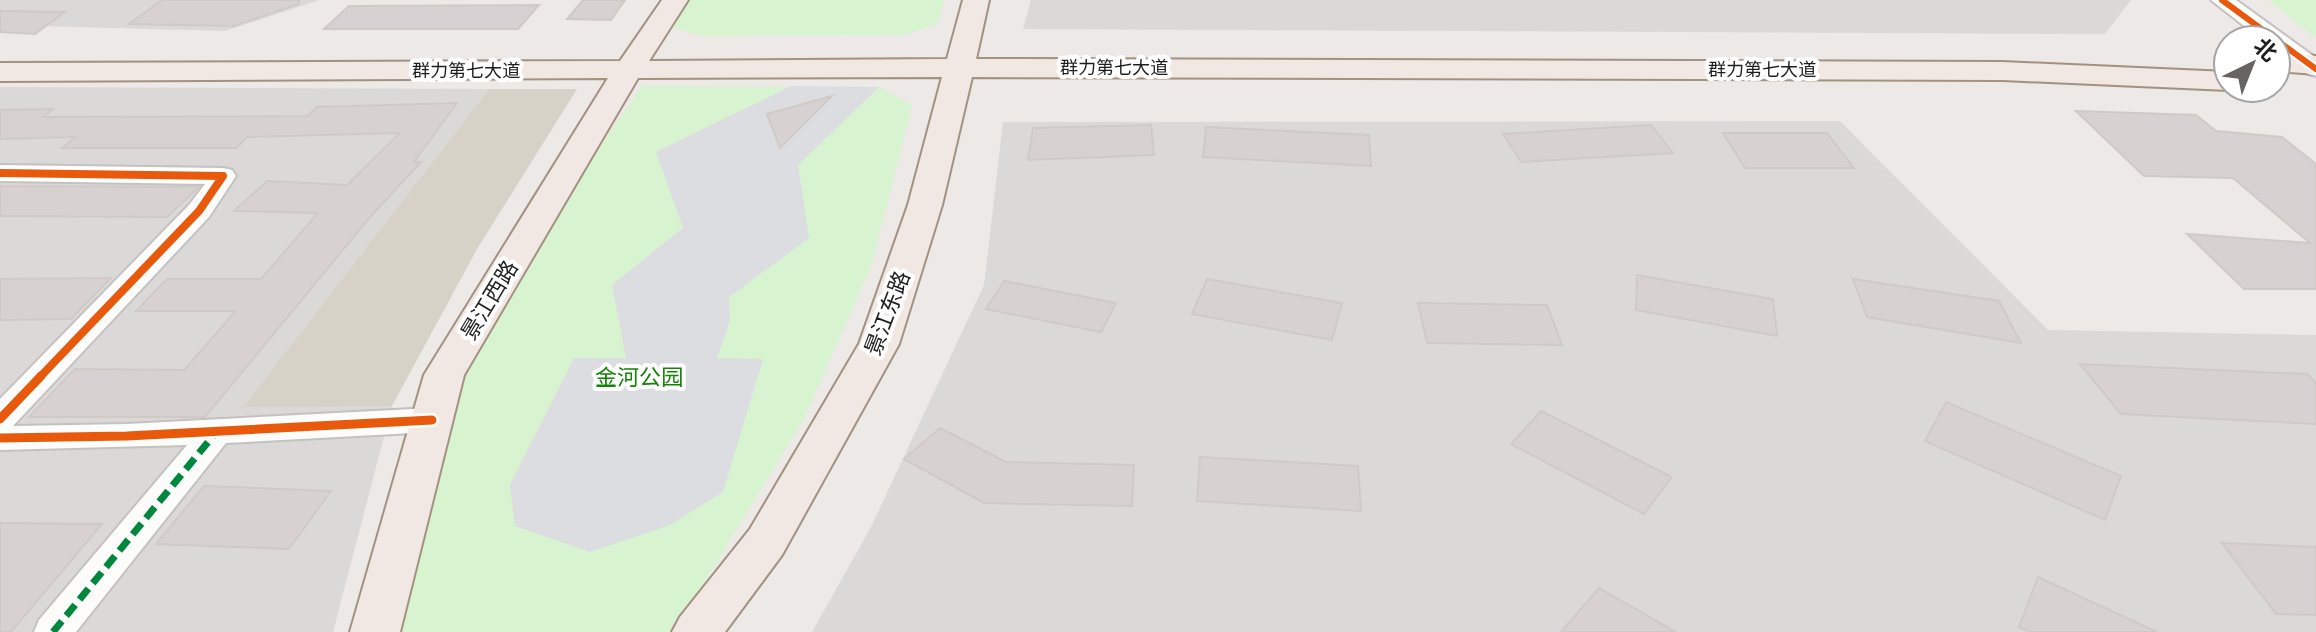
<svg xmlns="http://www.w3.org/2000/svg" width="2316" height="632" viewBox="0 0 2316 632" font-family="Rubik,'Noto Sans SC',sans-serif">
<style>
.residential{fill:#dbd9d8}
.construction{fill:#d6d2c7}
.park{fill:#d8f3d0}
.plaza{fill:#dcdde1}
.building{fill:#d7d2d1;stroke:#d0cac7;stroke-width:2}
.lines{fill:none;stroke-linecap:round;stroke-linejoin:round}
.minor-casing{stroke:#c3c2c1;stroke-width:4}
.major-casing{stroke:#a39182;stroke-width:4}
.minor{fill:#fcfcfb;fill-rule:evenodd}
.major{fill:#f1e8e3;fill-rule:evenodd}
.quiet{stroke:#00873e;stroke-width:7;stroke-dasharray:14 7;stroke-linecap:butt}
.cycleway-far2-casing{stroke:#fff;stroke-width:10}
.cycleway-far1-casing{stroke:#fff;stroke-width:13}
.cycleway-casing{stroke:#fff;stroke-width:14}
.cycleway-far2{stroke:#e8590c;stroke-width:6}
.cycleway-far1{stroke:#e8590c;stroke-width:8}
.cycleway{stroke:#e8590c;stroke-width:9}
.labels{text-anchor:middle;stroke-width:8;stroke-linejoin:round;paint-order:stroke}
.far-street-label{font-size:18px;fill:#1e1e1e;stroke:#fff}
.street-label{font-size:22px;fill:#1e1e1e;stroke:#fff}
.park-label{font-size:22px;fill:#178206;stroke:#fff}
</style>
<rect width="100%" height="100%" fill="#ece9e6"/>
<path class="residential" d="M 0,0 L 319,0 L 225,31 L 0,25 Z
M 1031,0 L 2131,0 L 2105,34 L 1023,29 Z
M 0,87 L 489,89 L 244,406 L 392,406 L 333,632 L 0,632 Z
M 1840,121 L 2048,330 L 2316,335 L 2316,632 L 812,632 L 871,527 L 984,285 L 1003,122 Z"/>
<path class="construction" d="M 489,89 L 577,89 L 477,249 L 392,406 L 243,407 Z"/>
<path class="park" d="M 689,0 L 945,0 L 937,24 L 905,35 L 701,36 L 672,26 Z
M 2268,0 L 2316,0 L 2316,38 Z
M 642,86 L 879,87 L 912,105 L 872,264 L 804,419 L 674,632 L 402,632 L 412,559 L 455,379 L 501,288 Z"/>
<path class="plaza" d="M 791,86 L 879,87 L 798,165 L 809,238 L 729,297 L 730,321 L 717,358 L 763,359 L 723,492 L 670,525 L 590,552 L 515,526 L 510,485 L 574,358 L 626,358 L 612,285 L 683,228 L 656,152 Z"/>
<path class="building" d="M 162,0 L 299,0 L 299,4 L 234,26 L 129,24 Z
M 583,0 L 625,0 L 611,20 L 567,19 Z
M 539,5 L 518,29 L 324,29 L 349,6 Z
M 0,11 L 65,12 L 35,34 L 0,32 Z
M 832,96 L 780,148 L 767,114 Z
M 457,103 L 414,162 L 421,162 L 371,216 L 205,417 L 29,417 L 75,369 L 184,370 L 236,311 L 136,311 L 167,279 L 261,279 L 318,213 L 234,211 L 267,181 L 347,185 L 400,133 L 247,137 L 236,148 L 62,148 L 76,137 L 0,139 L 0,110 L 53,109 L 43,117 L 308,116 L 317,107 Z
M 2076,111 L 2196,115 L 2216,131 L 2282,137 L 2316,164 L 2316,289 L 2244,289 L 2187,234 L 2310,243 L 2233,178 L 2144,176 Z
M 1151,125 L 1154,155 L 1028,160 L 1033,128 Z
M 1651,125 L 1673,153 L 1521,162 L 1503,134 Z
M 1206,127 L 1369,135 L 1371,166 L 1203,157 Z
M 1723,133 L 1827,133 L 1854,168 L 1745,168 Z
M 0,186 L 199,187 L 167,217 L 0,216 Z
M 1637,275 L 1773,299 L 1777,336 L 1636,310 Z
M 111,278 L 71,319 L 0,320 L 0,279 Z
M 1207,279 L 1342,303 L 1332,340 L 1192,314 Z
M 1853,279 L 1999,301 L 2021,343 L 1867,317 Z
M 1004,281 L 1116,303 L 1101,332 L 986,309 Z
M 1418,303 L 1547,305 L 1562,345 L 1427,343 Z
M 2080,364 L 2307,374 L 2316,383 L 2316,424 L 2121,414 Z
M 1946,402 L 2121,476 L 2105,520 L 1925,441 Z
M 1541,411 L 1672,477 L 1644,514 L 1511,444 Z
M 940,428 L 1006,462 L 1134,465 L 1132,506 L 984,503 L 904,459 Z
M 1200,457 L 1358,466 L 1361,511 L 1197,501 Z
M 204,486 L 331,491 L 289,549 L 156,544 Z
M 0,523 L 102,524 L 11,632 L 0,632 Z
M 2222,543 L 2316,547 L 2316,615 L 2276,614 Z
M 2038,577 L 2157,632 L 2030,632 L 2019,627 Z
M 1599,588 L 1676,632 L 1561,632 Z"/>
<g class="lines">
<defs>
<path id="minor" d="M 2211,0 L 2236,0 L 2316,58 L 2316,76 L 2308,74 L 2276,50 L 2276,40 L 2262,40 Z
M 0,165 L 223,168 L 232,170 L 236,176 L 209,217 L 13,426 L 127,424 L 432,408 L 444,412 L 448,420 L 444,428 L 432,432 L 226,443 L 76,632 L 34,632 L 39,620 L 187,445 L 0,450 L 0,399 L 189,205 L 205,184 L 0,181 Z"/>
<path id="major" d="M 662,0 L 688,0 L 649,61 L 947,59 L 963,0 L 989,0 L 976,59 L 2003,62 L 2228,72 L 2228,88 L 2235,88 L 2228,90 L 2003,80 L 972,77 L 942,205 L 899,344 L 782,555 L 725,632 L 672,632 L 680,617 L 750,529 L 859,344 L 908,205 L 942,77 L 638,78 L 464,375 L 400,632 L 350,632 L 424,375 L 608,78 L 0,81 L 0,63 L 620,61 Z
M 2276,53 L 2316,56 L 2316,74 L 2276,71 Z"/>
</defs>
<use href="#minor" class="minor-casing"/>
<use href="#major" class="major-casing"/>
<use href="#minor" class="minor"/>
<use href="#major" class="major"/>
<path class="quiet" d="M 53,632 L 217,431"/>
<defs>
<path id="cycleway-far2" d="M 2222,0 L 2316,69"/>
<path id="cycleway-far1" d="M 0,173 L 223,176 L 199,211 L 39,378"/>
<path id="cycleway" d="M 0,419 L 41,376
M 0,438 L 127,436 L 432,420"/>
</defs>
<use href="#cycleway-far2" class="cycleway-far2-casing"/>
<use href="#cycleway-far1" class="cycleway-far1-casing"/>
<use href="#cycleway" class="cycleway-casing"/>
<use href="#cycleway-far2" class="cycleway-far2"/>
<use href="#cycleway-far1" class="cycleway-far1"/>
<use href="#cycleway" class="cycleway"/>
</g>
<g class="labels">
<g class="far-street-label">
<text x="1114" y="74">群力第七大道</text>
<text x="1762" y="76">群力第七大道</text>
<text x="466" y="77">群力第七大道</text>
</g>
<g class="street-label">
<text transform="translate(489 300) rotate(-59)" y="8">景江西路</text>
<text transform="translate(887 313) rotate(-69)" y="8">景江东路</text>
</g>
<g class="park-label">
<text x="639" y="385">金河公园</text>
</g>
</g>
<g transform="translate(2252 64) rotate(43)"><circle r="38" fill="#ffffff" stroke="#a5a5a5" stroke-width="2"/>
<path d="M0-6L14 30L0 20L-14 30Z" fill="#666564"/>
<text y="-12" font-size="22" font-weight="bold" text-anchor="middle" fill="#1e1e1e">北</text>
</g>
</svg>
